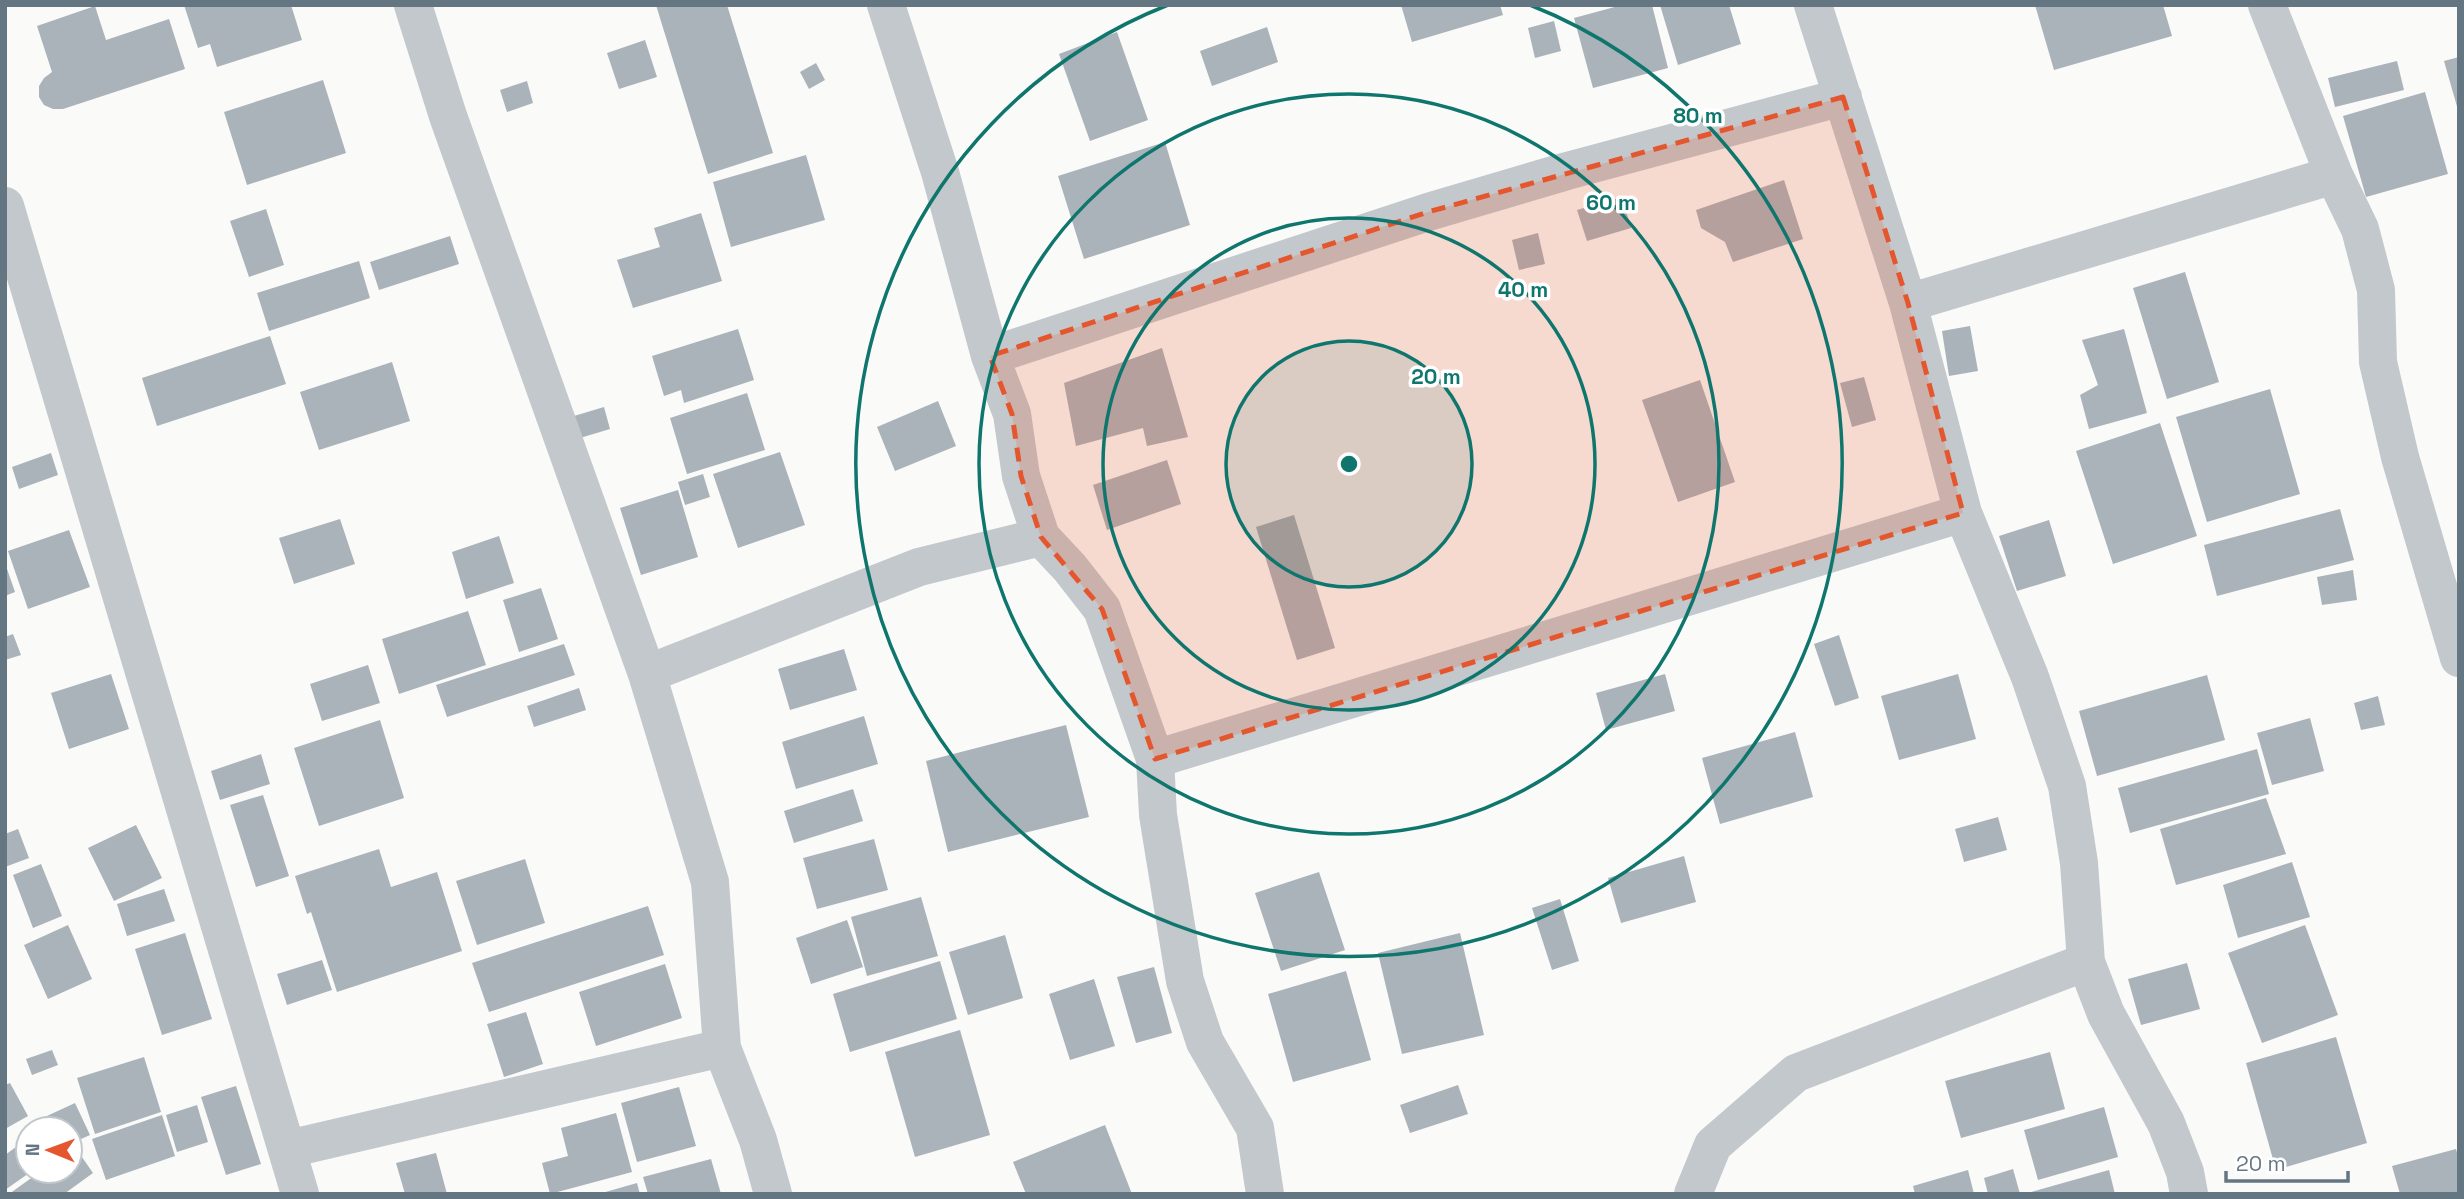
<svg xmlns="http://www.w3.org/2000/svg" width="2464" height="1199" viewBox="0 0 2464 1199" font-family="'Space Grotesk',sans-serif">
<style>
.building{fill:#aab3b9}
.lines{fill:none;stroke-linecap:round;stroke-linejoin:round}
.minor{stroke:#c3c8cc;stroke-width:38}
.marked{fill:#e4572e;fill-opacity:0.2;stroke:#e4572e;stroke-width:5;stroke-dasharray:14 9;stroke-linejoin:round}
.ring{fill:none;stroke:#0f766e;stroke-width:3.5}
.centre{fill:#0f766e;stroke:#fff;stroke-width:3.5}
.ring-label{font-size:21px;text-anchor:middle;font-weight:bold;fill:#0f766e;stroke:#fff;stroke-width:7;stroke-linejoin:round;paint-order:stroke}
</style>
<rect width="100%" height="100%" fill="#fafaf8"/>
<path class="building" d="M 184,5 L 291,5 L 302,40 L 217,67 L 210,44 L 198,48 Z
M 656,5 L 727,5 L 773,153 L 708,174 Z
M 1401,5 L 1500,5 L 1503,15 L 1412,42 Z
M 1622,5 L 1652,5 L 1668,68 L 1593,88 L 1574,18 Z
M 1660,5 L 1729,5 L 1741,44 L 1678,65 Z
M 2035,5 L 2163,5 L 2172,36 L 2054,70 Z
M 95,6 L 106,40 L 169,19 L 185,69 L 63,109 L 53,109 L 44,105 L 39,97 L 39,86 L 44,78 L 52,72 L 37,26 Z
M 1554,21 L 1561,51 L 1535,58 L 1528,28 Z
M 1267,27 L 1278,62 L 1212,86 L 1200,51 Z
M 1117,32 L 1148,120 L 1090,141 L 1059,54 Z
M 645,40 L 657,77 L 619,89 L 607,53 Z
M 2459,57 L 2459,110 L 2458,110 L 2444,61 Z
M 2397,61 L 2404,90 L 2335,107 L 2328,78 Z
M 816,63 L 825,80 L 809,89 L 800,72 Z
M 323,80 L 346,153 L 247,185 L 224,112 Z
M 527,81 L 533,103 L 507,112 L 500,90 Z
M 2425,92 L 2448,174 L 2366,197 L 2343,116 Z
M 1165,142 L 1190,225 L 1084,259 L 1058,176 Z
M 806,155 L 825,220 L 731,247 L 713,182 Z
M 1784,180 L 1803,239 L 1733,262 L 1725,242 L 1701,228 L 1696,210 Z
M 1622,197 L 1631,228 L 1587,241 L 1577,210 Z
M 266,209 L 284,265 L 249,277 L 230,221 Z
M 701,213 L 722,281 L 633,308 L 617,260 L 660,247 L 654,228 Z
M 1538,233 L 1545,264 L 1519,270 L 1512,240 Z
M 450,236 L 459,264 L 379,290 L 370,262 Z
M 359,261 L 370,298 L 269,331 L 257,293 Z
M 2185,272 L 2219,382 L 2167,399 L 2133,288 Z
M 1970,326 L 1978,371 L 1949,376 L 1942,331 Z
M 738,329 L 754,380 L 684,403 L 681,390 L 664,396 L 652,356 Z
M 2124,329 L 2147,413 L 2089,429 L 2080,395 L 2098,385 L 2082,340 Z
M 270,336 L 286,384 L 157,426 L 142,378 Z
M 1162,348 L 1188,437 L 1147,446 L 1143,428 L 1076,446 L 1064,383 Z
M 392,362 L 410,421 L 319,450 L 300,392 Z
M 1864,377 L 1876,420 L 1852,427 L 1840,383 Z
M 1700,380 L 1735,482 L 1678,502 L 1642,400 Z
M 2270,389 L 2300,494 L 2207,522 L 2176,417 Z
M 747,393 L 765,450 L 687,474 L 670,418 Z
M 938,401 L 956,446 L 895,471 L 877,427 Z
M 604,407 L 610,429 L 580,438 L 574,416 Z
M 2160,423 L 2197,536 L 2113,564 L 2076,451 Z
M 780,452 L 805,525 L 738,548 L 713,474 Z
M 51,453 L 58,475 L 19,489 L 12,467 Z
M 1167,460 L 1181,504 L 1107,530 L 1093,485 Z
M 703,474 L 710,497 L 685,505 L 678,482 Z
M 678,490 L 698,557 L 641,575 L 620,508 Z
M 2340,509 L 2354,560 L 2217,596 L 2204,545 Z
M 1294,515 L 1335,648 L 1297,660 L 1256,527 Z
M 340,519 L 355,564 L 294,584 L 279,538 Z
M 2049,520 L 2066,576 L 2017,591 L 1999,536 Z
M 69,530 L 90,587 L 28,609 L 8,551 Z
M 499,536 L 514,583 L 466,599 L 452,552 Z
M 6,566 L 15,592 L 5,596 L 5,567 Z
M 2353,570 L 2357,600 L 2322,605 L 2317,577 Z
M 541,588 L 558,639 L 519,652 L 503,600 Z
M 468,611 L 486,665 L 399,694 L 382,639 Z
M 13,634 L 21,655 L 5,660 L 5,637 Z
M 1839,635 L 1859,698 L 1835,706 L 1814,644 Z
M 564,644 L 575,675 L 447,717 L 436,685 Z
M 844,649 L 857,690 L 790,710 L 778,669 Z
M 368,665 L 380,703 L 322,721 L 310,684 Z
M 111,674 L 129,729 L 69,749 L 51,693 Z
M 1665,674 L 1675,711 L 1606,730 L 1596,693 Z
M 1958,674 L 1976,739 L 1899,760 L 1881,696 Z
M 2207,675 L 2225,740 L 2097,776 L 2079,711 Z
M 579,688 L 586,710 L 534,727 L 527,706 Z
M 2378,696 L 2385,725 L 2361,730 L 2354,703 Z
M 864,716 L 878,764 L 796,789 L 782,742 Z
M 2310,718 L 2324,771 L 2272,785 L 2257,733 Z
M 380,720 L 404,798 L 319,826 L 294,748 Z
M 1066,725 L 1089,817 L 948,852 L 926,761 Z
M 1795,732 L 1813,797 L 1720,824 L 1702,758 Z
M 2257,749 L 2269,794 L 2130,833 L 2118,788 Z
M 261,754 L 270,784 L 220,800 L 211,771 Z
M 853,789 L 863,821 L 794,843 L 784,811 Z
M 263,795 L 289,876 L 256,887 L 230,805 Z
M 2266,798 L 2286,854 L 2176,885 L 2160,829 Z
M 1998,817 L 2007,850 L 1964,862 L 1955,829 Z
M 136,825 L 162,878 L 114,901 L 88,848 Z
M 18,829 L 29,858 L 5,867 L 5,834 Z
M 874,839 L 888,890 L 817,909 L 803,858 Z
M 379,849 L 391,887 L 437,872 L 462,951 L 337,992 L 311,912 L 307,914 L 295,876 Z
M 1684,856 L 1696,902 L 1621,923 L 1608,878 Z
M 525,859 L 545,923 L 477,945 L 456,881 Z
M 2292,862 L 2310,917 L 2238,938 L 2223,885 Z
M 41,864 L 62,916 L 33,928 L 13,875 Z
M 1319,872 L 1345,950 L 1281,971 L 1255,893 Z
M 164,889 L 175,921 L 127,936 L 117,904 Z
M 921,897 L 938,956 L 867,976 L 851,917 Z
M 1560,899 L 1579,961 L 1552,970 L 1532,908 Z
M 648,906 L 664,955 L 489,1012 L 472,963 Z
M 847,920 L 863,967 L 811,984 L 796,938 Z
M 68,925 L 92,979 L 48,999 L 24,945 Z
M 2305,925 L 2338,1015 L 2262,1043 L 2228,953 Z
M 185,933 L 212,1019 L 162,1035 L 135,949 Z
M 1460,933 L 1484,1035 L 1402,1054 L 1378,953 Z
M 1005,935 L 1023,998 L 968,1015 L 949,952 Z
M 322,960 L 332,990 L 287,1005 L 277,974 Z
M 940,961 L 957,1019 L 850,1052 L 833,994 Z
M 2187,963 L 2200,1009 L 2141,1025 L 2128,979 Z
M 665,964 L 682,1018 L 596,1046 L 579,992 Z
M 1154,967 L 1172,1033 L 1136,1043 L 1117,977 Z
M 1346,971 L 1371,1060 L 1293,1082 L 1268,994 Z
M 1094,979 L 1115,1046 L 1070,1060 L 1049,994 Z
M 526,1012 L 543,1064 L 504,1077 L 487,1024 Z
M 960,1030 L 990,1135 L 915,1157 L 885,1052 Z
M 2336,1037 L 2367,1143 L 2276,1170 L 2246,1063 Z
M 52,1050 L 58,1065 L 32,1075 L 26,1059 Z
M 2050,1052 L 2065,1109 L 1961,1138 L 1945,1081 Z
M 144,1057 L 161,1112 L 95,1134 L 77,1078 Z
M 10,1083 L 28,1116 L 5,1129 L 5,1085 Z
M 1458,1085 L 1468,1114 L 1410,1133 L 1400,1105 Z
M 236,1086 L 261,1164 L 226,1175 L 201,1097 Z
M 679,1087 L 696,1146 L 637,1162 L 621,1103 Z
M 75,1103 L 90,1135 L 70,1144 L 70,1129 L 37,1129 L 34,1122 Z
M 197,1105 L 208,1142 L 177,1152 L 166,1115 Z
M 2104,1107 L 2118,1157 L 2038,1180 L 2024,1130 Z
M 616,1113 L 632,1172 L 550,1194 L 542,1163 L 568,1156 L 561,1128 Z
M 162,1115 L 175,1156 L 106,1180 L 92,1139 Z
M 1105,1125 L 1132,1194 L 1026,1194 L 1013,1162 Z
M 16,1147 L 28,1165 L 28,1171 L 32,1171 L 5,1190 L 5,1155 Z
M 75,1147 L 93,1173 L 64,1194 L 9,1194 L 41,1171 L 70,1171 L 70,1151 Z
M 2456,1149 L 2459,1160 L 2459,1194 L 2400,1194 L 2392,1166 Z
M 436,1153 L 447,1194 L 405,1194 L 396,1163 Z
M 711,1159 L 721,1194 L 648,1194 L 643,1177 Z
M 2013,1169 L 2020,1194 L 1988,1194 L 1984,1178 Z
M 1968,1170 L 1974,1194 L 1915,1194 L 1913,1186 Z
M 2109,1170 L 2115,1194 L 2028,1194 L 2028,1193 Z
M 637,1183 L 640,1194 L 602,1194 L 602,1193 Z"/>
<g class="lines">
<path class="minor" d="M 413,5 L 448,116 L 647,674 L 710,882 L 722,1048 L 758,1140 L 773,1194
M 886,5 L 940,172 L 990,356 L 1012,414 L 1021,476 L 1041,537 L 1070,568 L 1102,609 L 1155,759 L 1158,815 L 1185,981 L 1205,1042 L 1255,1128 L 1265,1194
M 1813,5 L 1908,303 L 1963,513 L 2030,677 L 2067,786 L 2079,863 L 2086,962 L 2106,1014 L 2166,1123 L 2185,1172 L 2189,1194
M 2267,5 L 2334,175 L 2360,229 L 2376,290 L 2378,362 L 2400,457 L 2459,658
M 5,206 L 300,1194
M 1908,303 L 2334,175
M 990,356 L 1428,212 L 1567,171 L 1843,97
M 647,674 L 919,567 L 1041,537
M 1155,759 L 1963,513
M 288,1149 L 722,1048
M 1693,1194 L 1713,1145 L 1796,1073 L 2086,962"/>
</g>
<path class="marked" d="M 1843,97 L 1908,303 L 1963,513 L 1155,759 L 1102,609 L 1041,537 L 1021,476 L 1012,414 L 990,356 L 1428,212 Z"/>
<circle cx="1349" cy="464" r="123" fill="#0f766e" fill-opacity=".12"/>
<g class="ring">
<circle cx="1349" cy="464" r="123"/>
<circle cx="1349" cy="464" r="246"/>
<circle cx="1349" cy="464" r="370"/>
<path d="M1530 5A493 493 0 1 1 1168 5"/>
</g>
<circle cx="1349" cy="464" r="10" class="centre"/>
<g class="ring-label">
<text x="1698" y="123">80 m</text>
<text x="1611" y="210">60 m</text>
<text x="1523" y="297">40 m</text>
<text x="1436" y="384">20 m</text>
</g>
<rect width="2464" height="1199" fill="none" stroke="#657683" stroke-width="14"/>
<g transform="translate(49 1150) rotate(271)"><circle r="33" fill="#ffffff" stroke="#c1c8cd" stroke-width="2"/>
<path d="M0-5L12 26L0 18L-12 26Z" fill="#e4572e"/>
<text y="-10" font-size="19" font-weight="bold" text-anchor="middle" fill="#657683">N</text>
</g>
<path d="M2226 1171v10h122v-10" fill="none" stroke="#657683" stroke-width="3.5"/>
<text x="2236" y="1171" font-size="21" fill="#657683" stroke="#ffffff" stroke-width="5" paint-order="stroke">20 m</text>
</svg>
